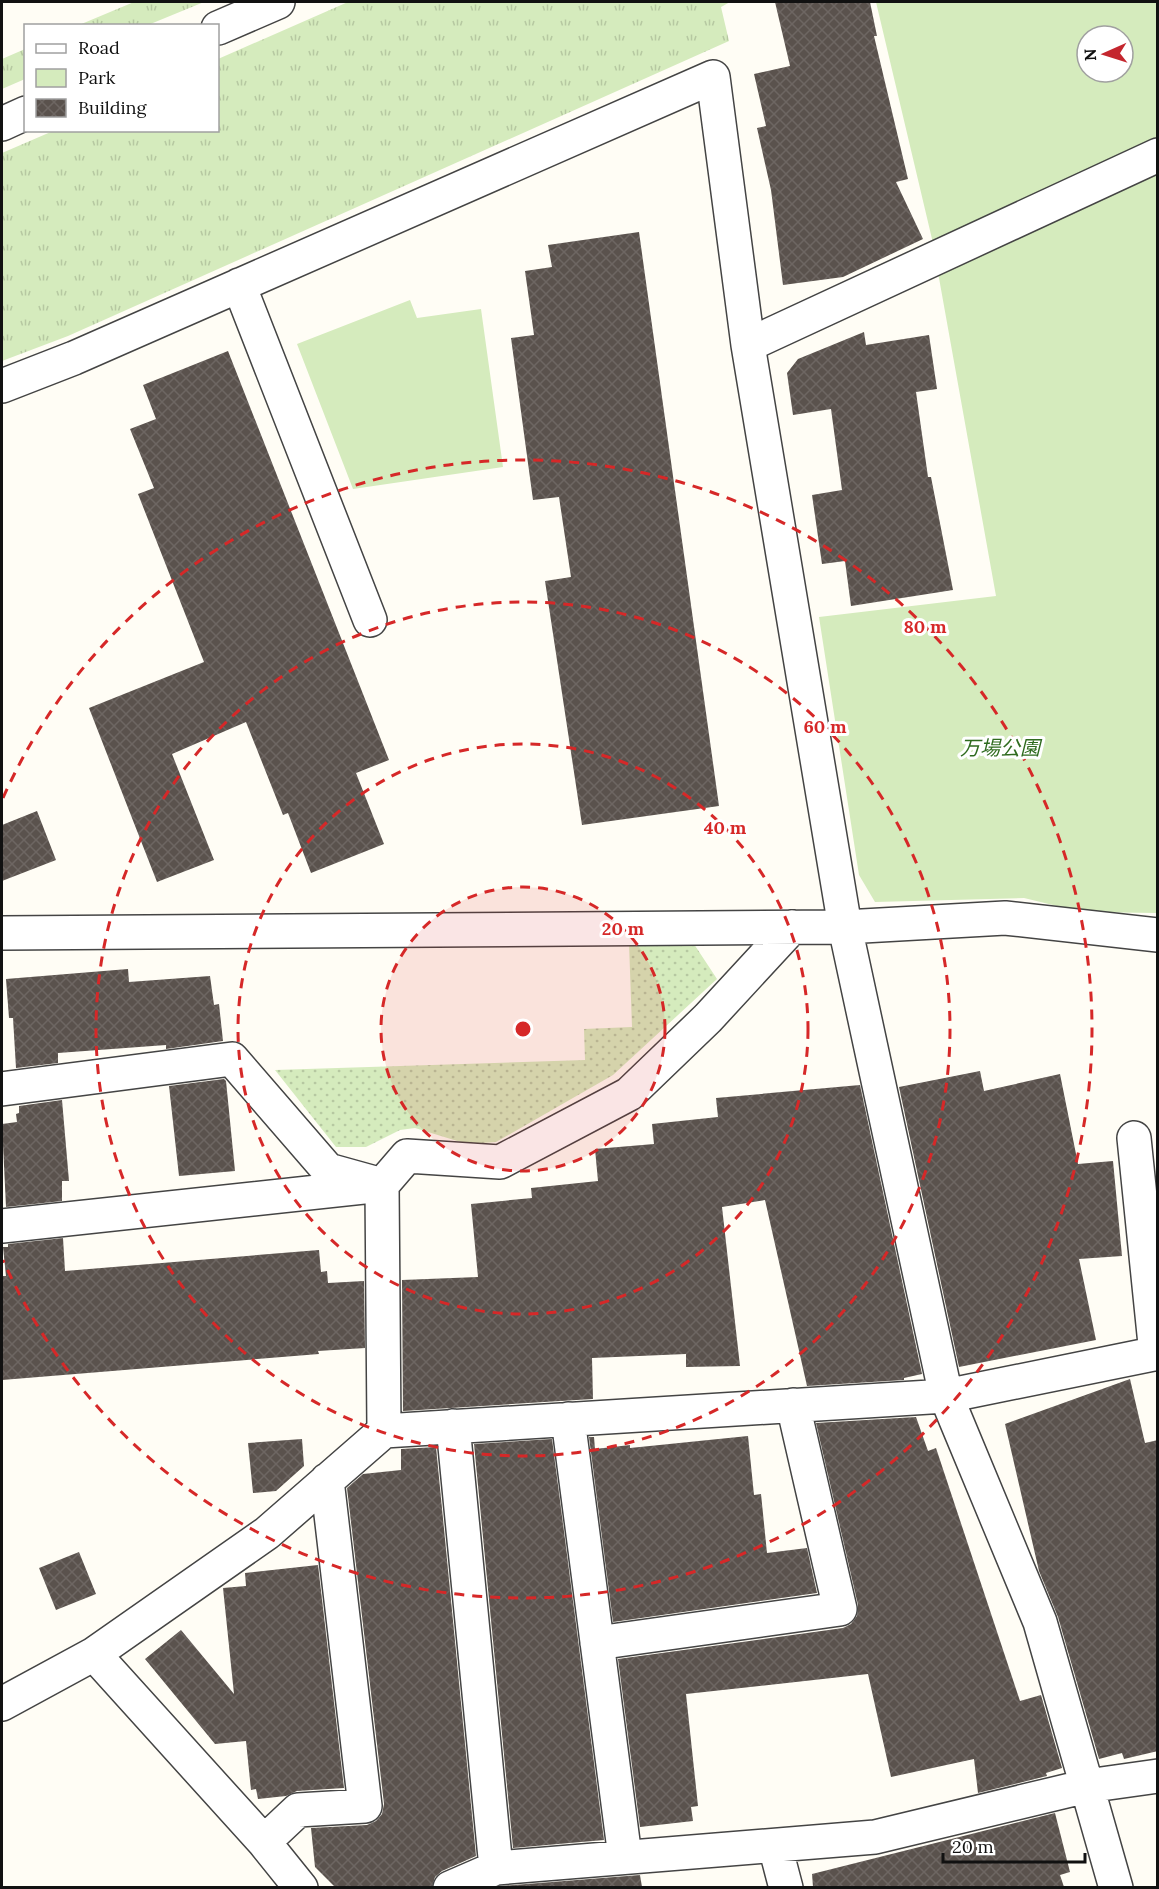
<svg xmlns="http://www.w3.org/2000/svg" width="1159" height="1889" viewBox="0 0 1159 1889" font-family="Lora,'Noto Sans JP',serif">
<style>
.grass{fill:url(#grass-tufts)}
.park{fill:#d5ebbd;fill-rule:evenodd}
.garden{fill:url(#garden-dots)}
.building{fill:url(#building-cross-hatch)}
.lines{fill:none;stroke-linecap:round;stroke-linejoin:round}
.minor-casing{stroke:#444;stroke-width:36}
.minor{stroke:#fff;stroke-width:33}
.ring{fill:none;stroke:#d62828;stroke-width:3;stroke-dasharray:10 8}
.labels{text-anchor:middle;stroke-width:6;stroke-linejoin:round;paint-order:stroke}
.park-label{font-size:20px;font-style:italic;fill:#2f6b1f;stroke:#fff}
.centre{fill:#d62828;stroke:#fff;stroke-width:3}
.ring-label{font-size:18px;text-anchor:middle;font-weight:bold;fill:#d62828;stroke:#fff;stroke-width:6;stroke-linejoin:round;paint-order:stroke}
</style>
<defs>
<pattern id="grass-tufts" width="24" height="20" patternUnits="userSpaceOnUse" patternTransform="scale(1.5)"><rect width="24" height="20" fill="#d5ebbd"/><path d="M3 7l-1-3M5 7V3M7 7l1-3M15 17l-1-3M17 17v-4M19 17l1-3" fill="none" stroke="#b6c8a1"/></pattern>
<pattern id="garden-dots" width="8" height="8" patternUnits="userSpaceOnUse" patternTransform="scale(1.5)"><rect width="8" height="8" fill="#d5ebbd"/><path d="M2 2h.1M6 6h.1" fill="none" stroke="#b6c8a1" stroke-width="1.8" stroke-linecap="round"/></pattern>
<pattern id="building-cross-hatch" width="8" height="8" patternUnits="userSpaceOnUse" patternTransform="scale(1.5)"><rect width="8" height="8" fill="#5a524d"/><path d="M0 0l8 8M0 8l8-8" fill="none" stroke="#6d6662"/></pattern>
</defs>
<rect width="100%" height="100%" fill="#fffdf5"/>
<path class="grass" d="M 134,2 L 204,2 L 148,25 L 79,25 Z
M 348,2 L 730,2 L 721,7 L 729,41 L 68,336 L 2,361 L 2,153 L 53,131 L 218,130 L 218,59 Z
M 25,49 L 25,79 L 2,89 L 2,59 Z"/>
<path class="park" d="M 876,2 L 1157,2 L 1157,913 L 1082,912 L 1024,898 L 875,902 L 859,875 L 819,617 L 996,596 L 932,239 ZM 1087,36 L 1123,36 L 1123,72 L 1087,72 Z
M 410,300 L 417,318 L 481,309 L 503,467 L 353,489 L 297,344 Z"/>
<path class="garden" d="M 692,941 L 717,979 L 613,1075 L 496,1142 L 467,1144 L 415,1128 L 400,1130 L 366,1147 L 336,1147 L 275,1070 L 585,1060 L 584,1029 L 632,1027 L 629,943 Z"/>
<path class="building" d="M 775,2 L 870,2 L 877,36 L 874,36 L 908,179 L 896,182 L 923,239 L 843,277 L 783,285 L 771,190 L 757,128 L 766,126 L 754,74 L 790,66 Z
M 639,232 L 719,806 L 582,825 L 545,581 L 571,577 L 559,497 L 533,500 L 511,338 L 534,335 L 525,271 L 552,267 L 548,245 Z
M 864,332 L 866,345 L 929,335 L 937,389 L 916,392 L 928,477 L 931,477 L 953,590 L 851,606 L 845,561 L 822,564 L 812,495 L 842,490 L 831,409 L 793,415 L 787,373 L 798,359 Z
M 228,351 L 389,760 L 356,773 L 384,844 L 311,873 L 288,813 L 283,815 L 246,722 L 172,754 L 214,860 L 157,882 L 89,708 L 204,662 L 138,494 L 154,488 L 130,429 L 156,419 L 143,385 Z
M 37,811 L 56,860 L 2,881 L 2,825 Z
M 128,969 L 129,982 L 210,976 L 214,1005 L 219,1004 L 223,1041 L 166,1049 L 166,1045 L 58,1053 L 58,1063 L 16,1068 L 13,1018 L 9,1018 L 6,979 Z
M 980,1071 L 984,1091 L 1060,1074 L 1078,1164 L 1113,1161 L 1122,1256 L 1079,1259 L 1096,1340 L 959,1367 L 899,1087 Z
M 224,1079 L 226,1081 L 235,1171 L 179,1176 L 169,1086 Z
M 860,1085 L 922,1374 L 904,1378 L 904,1380 L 807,1386 L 765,1200 L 722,1207 L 740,1366 L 686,1367 L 686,1354 L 592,1358 L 593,1399 L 403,1411 L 402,1280 L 478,1277 L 471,1204 L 532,1198 L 531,1188 L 598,1181 L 595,1149 L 654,1144 L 652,1124 L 718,1117 L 716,1098 Z
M 62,1100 L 69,1181 L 62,1181 L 62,1201 L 6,1207 L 2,1124 L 17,1122 L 16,1114 L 19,1113 L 19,1106 Z
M 63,1238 L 65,1271 L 319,1250 L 321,1272 L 327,1271 L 328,1283 L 364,1281 L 365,1348 L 318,1351 L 319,1354 L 2,1380 L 2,1276 L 6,1276 L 3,1247 L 8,1247 L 8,1244 Z
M 1130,1379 L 1145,1443 L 1158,1440 L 1158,1751 L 1124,1759 L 1122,1753 L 1099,1759 L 1058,1617 L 1039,1571 L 1005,1424 Z
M 916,1417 L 928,1451 L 936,1448 L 1020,1701 L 1041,1695 L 1062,1768 L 1046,1773 L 1047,1776 L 978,1793 L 974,1759 L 891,1777 L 868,1674 L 686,1694 L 698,1806 L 691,1807 L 693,1821 L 640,1827 L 618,1659 L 843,1628 L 851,1624 L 857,1616 L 858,1605 L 816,1423 Z
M 748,1436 L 754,1495 L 761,1494 L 767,1553 L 807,1548 L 817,1593 L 613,1622 L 589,1437 L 594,1437 L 595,1449 L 630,1445 L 630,1448 Z
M 302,1439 L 304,1466 L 276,1491 L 253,1493 L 248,1443 Z
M 552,1439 L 604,1840 L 513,1848 L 474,1444 Z
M 436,1447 L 476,1856 L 442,1871 L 435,1877 L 432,1887 L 335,1887 L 315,1867 L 311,1828 L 367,1825 L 376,1821 L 382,1814 L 384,1804 L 347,1488 L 363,1474 L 401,1470 L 401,1449 Z
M 79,1552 L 96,1594 L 56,1610 L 39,1568 Z
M 318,1565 L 344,1788 L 297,1791 L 286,1796 L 258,1799 L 256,1789 L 251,1790 L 246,1741 L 215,1744 L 145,1659 L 181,1630 L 234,1694 L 223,1588 L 246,1586 L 245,1573 Z
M 1055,1813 L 1070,1872 L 1060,1875 L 1064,1887 L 813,1887 L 812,1874 Z
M 640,1875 L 642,1887 L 498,1887 L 501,1886 Z"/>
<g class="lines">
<defs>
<path id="minor" d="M 218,28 L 278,2
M 2,124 L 26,113
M 239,285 L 370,620
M 748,345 L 1158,155
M 2,386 L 74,358 L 713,77 L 748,345 L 845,927 L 946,1396 L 1040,1622 L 1116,1888
M 2,933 L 845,927 L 1005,918 L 1158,935
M 2,1089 L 232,1059 L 328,1170 L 382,1185 L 407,1156 L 500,1162 L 629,1094 L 708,1018 L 792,927
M 1134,1138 L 1156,1354
M 2,1226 L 382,1185 L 384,1431
M 568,1419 L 625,1857
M 453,1426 L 496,1868
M 597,1643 L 840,1609 L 793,1405
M 94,1654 L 264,1842 L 301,1888
M 2,1704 L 94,1654 L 267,1533 L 384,1431 L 946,1396 L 1158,1353
M 264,1842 L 298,1810 L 365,1806 L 327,1480
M 775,1846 L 786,1888
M 450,1888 L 496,1868 L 875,1837 L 1087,1786 L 1158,1776"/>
</defs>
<use href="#minor" class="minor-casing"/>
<use href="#minor" class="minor"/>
</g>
<circle cx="523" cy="1029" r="142" fill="#d62828" fill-opacity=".12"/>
<g class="ring">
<circle cx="523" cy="1029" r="142"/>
<circle cx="523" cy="1029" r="285"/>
<circle cx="523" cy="1029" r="427"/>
<path d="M3 798A569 569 0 1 1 3 1260"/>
</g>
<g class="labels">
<g class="park-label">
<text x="1000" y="755">万場公園</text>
</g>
</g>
<circle cx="523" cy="1029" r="9" class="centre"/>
<g class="ring-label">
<text x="925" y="633">80 m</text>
<text x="825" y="733">60 m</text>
<text x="725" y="834">40 m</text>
<text x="623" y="935">20 m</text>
</g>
<rect width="1159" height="1889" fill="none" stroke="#111111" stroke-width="6"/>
<rect x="24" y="24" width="195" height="108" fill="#ffffff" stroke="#a0a0a0" stroke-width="1.5"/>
<rect x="36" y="44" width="30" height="9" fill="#ffffff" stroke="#a0a0a0" stroke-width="1.5"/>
<text x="78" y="54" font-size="18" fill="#111111">Road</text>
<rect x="36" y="69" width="30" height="18" fill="#d5ebbd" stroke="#a0a0a0" stroke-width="1.5"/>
<text x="78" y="84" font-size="18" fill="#111111">Park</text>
<rect x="36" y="99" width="30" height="18" fill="url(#building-cross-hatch)" stroke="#a0a0a0" stroke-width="1.5"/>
<text x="78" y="114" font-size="18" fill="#111111">Building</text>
<g transform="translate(1105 54) rotate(267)"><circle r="28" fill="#ffffff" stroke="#a0a0a0" stroke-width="1.5"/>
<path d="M0-4.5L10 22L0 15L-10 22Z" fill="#c4262e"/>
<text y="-9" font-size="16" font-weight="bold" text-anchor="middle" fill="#111111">N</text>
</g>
<path d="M943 1853v9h142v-9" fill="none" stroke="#111111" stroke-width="3"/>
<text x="952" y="1853" font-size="18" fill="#111111" stroke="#ffffff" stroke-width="4.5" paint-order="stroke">20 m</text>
</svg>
